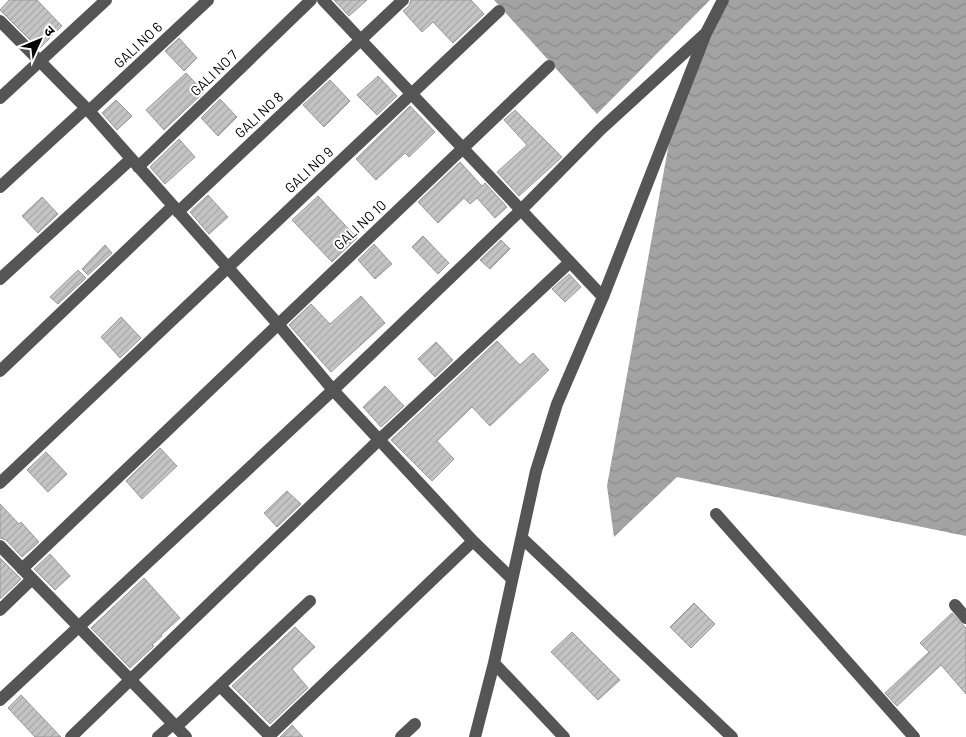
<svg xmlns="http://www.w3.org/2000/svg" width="966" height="737" viewBox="0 0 966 737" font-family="Barlow,'Noto Sans Devanagari',sans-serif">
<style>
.water{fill:url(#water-waves)}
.building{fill:url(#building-hatch);stroke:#999}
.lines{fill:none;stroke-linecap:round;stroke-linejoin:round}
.minor{stroke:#555;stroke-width:12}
.labels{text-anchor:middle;stroke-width:4;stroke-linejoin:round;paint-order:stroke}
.street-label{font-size:14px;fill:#000;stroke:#fff}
</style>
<defs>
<pattern id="water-waves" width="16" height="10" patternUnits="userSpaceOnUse" patternTransform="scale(1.25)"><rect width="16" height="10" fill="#a3a3a3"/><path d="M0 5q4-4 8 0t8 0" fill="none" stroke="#8b8b8b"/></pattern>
<pattern id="building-hatch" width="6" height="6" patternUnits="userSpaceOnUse" patternTransform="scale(1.25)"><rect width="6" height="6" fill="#c4c4c4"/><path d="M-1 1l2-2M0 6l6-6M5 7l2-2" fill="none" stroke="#a7a7a7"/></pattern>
</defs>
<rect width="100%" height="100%" fill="#fff"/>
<path class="water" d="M 494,0 L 710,0 L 597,114 Z
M 724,0 L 966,0 L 966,536 L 677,477 L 614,537 L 607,486 L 674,115 Z"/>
<path class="building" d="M 9,0 L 37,0 L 62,26 L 39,49 L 0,10 Z
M 334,0 L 367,0 L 349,16 Z
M 411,0 L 471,0 L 484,14 L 453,43 L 433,22 L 422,32 L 403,11 L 409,6 Z
M 179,38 L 197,58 L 184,71 L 165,51 Z
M 186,73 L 204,92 L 164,130 L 146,110 Z
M 378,76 L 397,96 L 377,115 L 357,95 Z
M 330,80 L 350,101 L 324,127 L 303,105 Z
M 220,99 L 237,117 L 218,136 L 201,118 Z
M 116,100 L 132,116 L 117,130 L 102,113 Z
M 410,106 L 435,132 L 409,157 L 405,153 L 376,180 L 356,159 Z
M 515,110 L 562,157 L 519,196 L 497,172 L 527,145 L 504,120 Z
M 179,139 L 195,157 L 165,184 L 150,167 Z
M 460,162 L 482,186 L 485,183 L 507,207 L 495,218 L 477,198 L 470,204 L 464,198 L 438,223 L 418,202 Z
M 208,195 L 228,217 L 209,234 L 190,212 Z
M 318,196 L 357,238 L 332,262 L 292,220 Z
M 42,197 L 58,214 L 38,233 L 22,216 Z
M 423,236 L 449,263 L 438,274 L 412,247 Z
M 501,240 L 510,249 L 490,269 L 480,260 Z
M 374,244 L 392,264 L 375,279 L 358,260 Z
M 105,245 L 112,253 L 88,275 L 82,269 Z
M 78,270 L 86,278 L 58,304 L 50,297 Z
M 569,274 L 581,287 L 565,302 L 552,289 Z
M 361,296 L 385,323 L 331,372 L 289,325 L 311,304 L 330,324 Z
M 121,317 L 141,338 L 120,358 L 101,337 Z
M 497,341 L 520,365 L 533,353 L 549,370 L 490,426 L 472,407 L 437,441 L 454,459 L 432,481 L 391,440 Z
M 436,342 L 453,360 L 435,377 L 418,359 Z
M 385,386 L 404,406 L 381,427 L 363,407 Z
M 160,448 L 177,466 L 142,499 L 126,481 Z
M 46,452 L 67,474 L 48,492 L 27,470 Z
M 287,491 L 301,504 L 277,527 L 264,513 Z
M 0,504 L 19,524 L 21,522 L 39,542 L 22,557 L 6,540 L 0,538 Z
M 50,554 L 70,576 L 55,590 L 34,569 Z
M 0,558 L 21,579 L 0,599 Z
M 144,578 L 180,618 L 161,635 L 162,636 L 152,645 L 154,646 L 130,668 L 91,628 Z
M 694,603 L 715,624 L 691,648 L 670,627 Z
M 952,613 L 966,628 L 966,694 L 941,665 L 897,706 L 885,693 L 929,652 L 920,643 Z
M 295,627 L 315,647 L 292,669 L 308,688 L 270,724 L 232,686 Z
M 572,632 L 620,680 L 598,700 L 551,652 Z
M 21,695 L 61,737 L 35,737 L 8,708 Z
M 292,725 L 303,737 L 280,737 Z"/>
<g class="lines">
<path class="minor" d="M 323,0 L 603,297
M 0,21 L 89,111 L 277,323 L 333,390 L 473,541 L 512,579
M 0,98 L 106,0
M 89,111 L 208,0
M 138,167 L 311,0
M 0,187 L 86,108
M 178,212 L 403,0
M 0,279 L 131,159
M 0,371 L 173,206
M 0,483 L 499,11
M 716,514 L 914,737
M 522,538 L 732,737
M 0,546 L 186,737
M 22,569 L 549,66
M 955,605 L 966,618
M 0,610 L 32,579
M 494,663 L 564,737
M 220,686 L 271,737
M 0,700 L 333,390 L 521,210 L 600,130 L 706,33
M 176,727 L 310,601
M 71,737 L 380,439 L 570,262
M 158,737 L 173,724
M 268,737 L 473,541
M 401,737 L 415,724
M 475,737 L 494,663 L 536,471 L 557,404 L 603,297 L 706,33 L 723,0"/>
</g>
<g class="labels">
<g class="street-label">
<text transform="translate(138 45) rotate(-43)" y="5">GALI NO 6</text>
<text transform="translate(214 73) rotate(-44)" y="5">GALI NO 7</text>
<text transform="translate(259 115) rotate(-43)" y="5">GALI NO 8</text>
<text transform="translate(309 170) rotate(-43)" y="5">GALI NO 9</text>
<text transform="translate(360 225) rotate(-43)" y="5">GALI NO 10</text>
</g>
</g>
<g transform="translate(40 40) rotate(46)" stroke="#ffffff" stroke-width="4" paint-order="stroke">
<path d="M0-4L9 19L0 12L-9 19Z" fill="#000000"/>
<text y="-8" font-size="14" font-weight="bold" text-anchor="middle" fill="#000000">उ</text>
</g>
</svg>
